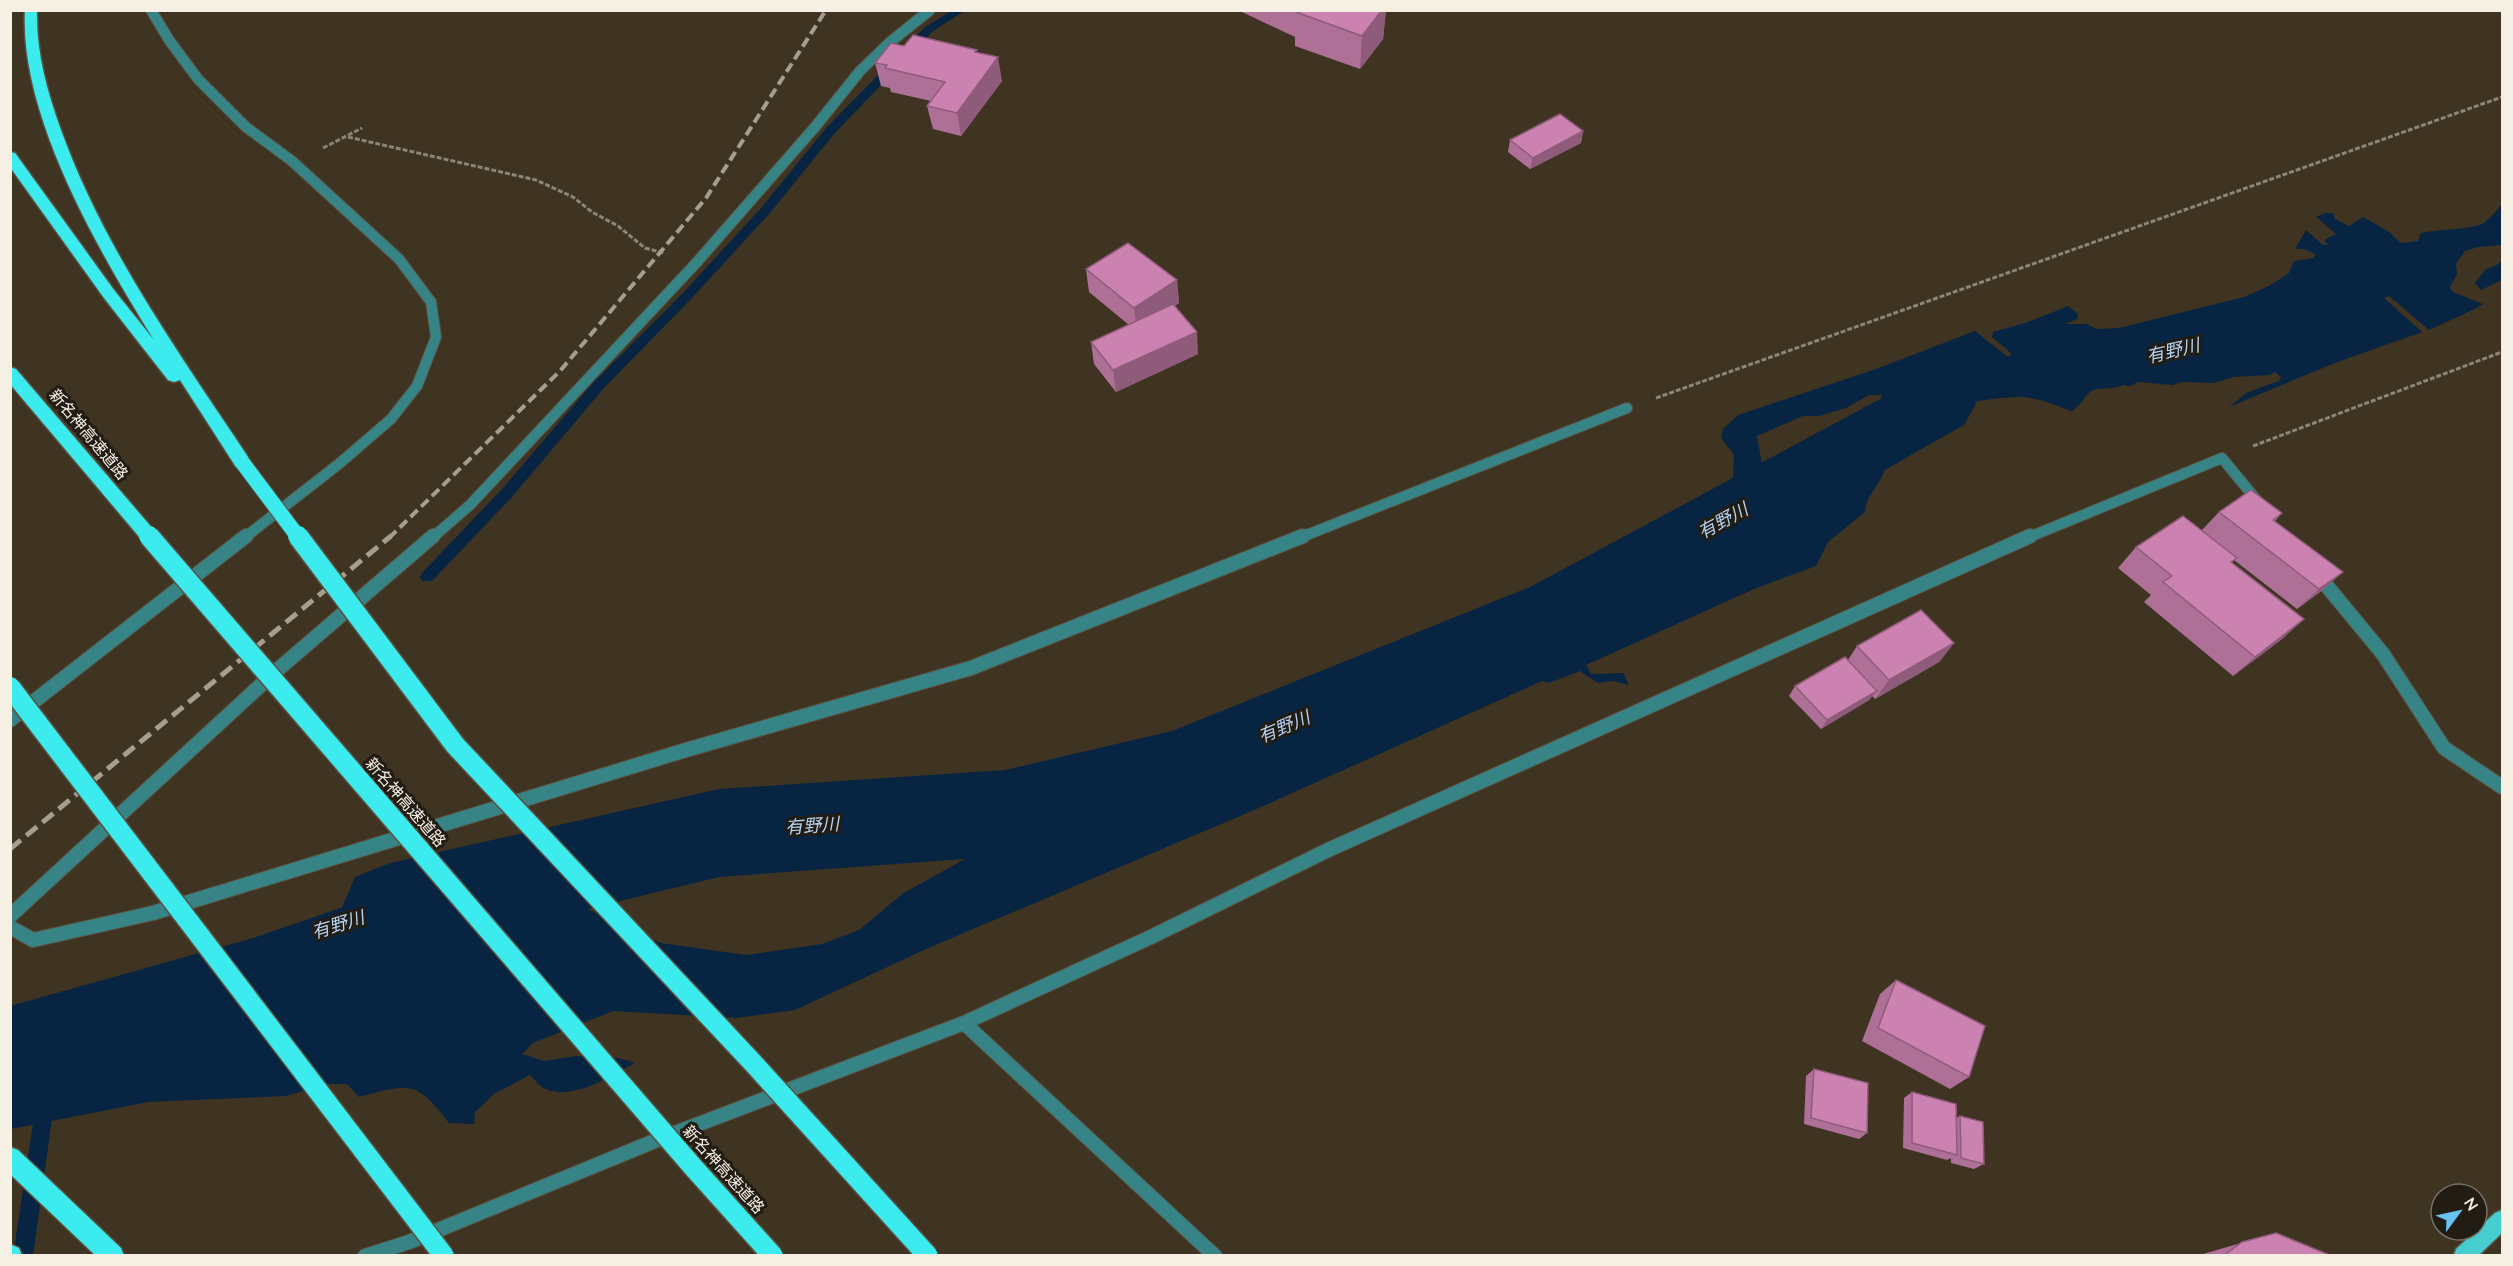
<svg xmlns="http://www.w3.org/2000/svg" width="2513" height="1266" viewBox="0 0 2513 1266" font-family="Quicksand,'Noto Sans JP',sans-serif">
<style>
.water{fill:#072542;fill-rule:evenodd}
.lines{fill:none;stroke-linecap:round;stroke-linejoin:round}
.stream{fill:#072542;fill-rule:evenodd}
.river{fill:#072542;fill-rule:evenodd}
.street-far1-casing{stroke:#5c5141;stroke-width:12}
.street-casing{stroke:#5c5141;stroke-width:16}
.primary-casing{stroke:#5c5141;stroke-width:3}
.highway-casing{stroke:#5c5141;stroke-width:3}
.path{stroke:#8f8576;stroke-width:3;stroke-dasharray:5 2;stroke-linecap:butt}
.street-far1{stroke:#368486;stroke-width:10}
.street{stroke:#368486;stroke-width:14}
.primary{fill:#45cdd0;fill-rule:evenodd}
.highway{fill:#3cebee;fill-rule:evenodd}
.rail-far1{stroke:#a79e90;stroke-width:4;stroke-dasharray:10 5;stroke-linecap:butt}
.rail{stroke:#a79e90;stroke-width:5;stroke-dasharray:14 7;stroke-linecap:butt}
.highway-bridge-far1-casing{stroke:#5c5141;stroke-width:17;stroke-linecap:butt}
.highway-bridge-casing{stroke:#5c5141;stroke-width:23;stroke-linecap:butt}
.highway-bridge-far1{stroke:#3cebee;stroke-width:15}
.highway-bridge{stroke:#3cebee;stroke-width:20}
.wall{fill:#af7097}
.shaded-wall{fill:#8f5b7b}
.building{fill:#cc82b0;stroke:#8f5b7b;stroke-width:1.5}
.labels{text-anchor:middle;stroke-width:6;stroke-linejoin:round;paint-order:stroke}
.street-label{font-size:16px;fill:#f6efe4;stroke:#211c14}
.water-label{font-size:18px;font-style:italic;fill:#b5d2f3;stroke:#211c14}
</style>
<rect width="100%" height="100%" fill="#3f3322"/>
<path class="water" d="M 2502,204 L 2502,245 L 2478,247 L 2465,251 L 2456,264 L 2457,274 L 2450,287 L 2453,292 L 2483,304 L 2477,308 L 2429,330 L 2389,296 L 2384,298 L 2422,332 L 2335,363 L 2229,407 L 2248,392 L 2279,381 L 2281,377 L 2275,372 L 2270,375 L 2234,377 L 2214,383 L 2181,382 L 2173,385 L 2137,382 L 2131,386 L 2123,385 C 2114,390 2103,387 2093,390 C 2085,394 2082,405 2072,411 C 2057,406 2038,398 2023,397 C 1993,396 1905,411 1886,435 C 1878,446 1888,460 1884,471 C 1879,487 1866,495 1865,512 L 1828,542 L 1816,566 L 1754,589 L 1586,665 L 1591,674 L 1623,673 L 1629,685 L 1612,681 L 1598,683 L 1580,671 L 1549,683 L 1542,681 L 1259,808 L 926,949 L 795,1010 L 736,1018 L 613,1011 L 533,1043 L 522,1054 L 544,1061 L 576,1056 L 619,1058 L 635,1063 C 610,1076 577,1099 548,1090 C 541,1088 535,1080 530,1075 L 494,1094 L 475,1112 L 474,1124 L 449,1123 C 415,1079 410,1084 359,1097 L 347,1084 L 328,1084 L 286,1096 L 148,1102 L 11,1129 L 10,1006 L 253,938 L 361,901 L 455,878 L 466,878 L 478,867 L 495,863 L 518,898 L 565,888 L 583,907 L 661,943 L 746,955 L 822,944 L 859,930 L 902,894 L 965,859 L 998,854 L 1018,843 L 1184,779 L 1362,702 L 1522,617 L 1547,610 L 1624,559 L 1641,539 L 1671,540 L 1733,477 L 1734,455 L 1721,438 L 1723,429 L 1738,415 L 1876,369 L 1975,331 L 2008,357 L 2012,354 L 1992,337 L 1993,332 L 2028,322 L 2068,306 L 2078,314 L 2077,319 L 2065,324 L 2087,324 L 2096,329 L 2119,328 L 2244,297 L 2269,286 L 2289,273 L 2294,261 L 2314,258 L 2315,254 L 2304,249 L 2295,249 L 2306,230 L 2323,245 L 2328,245 L 2324,240 L 2336,234 L 2316,217 L 2325,213 L 2333,213 L 2335,219 L 2349,226 L 2363,217 L 2389,232 L 2401,243 L 2418,241 L 2421,233 C 2440,229 2466,230 2482,224 C 2489,220 2497,210 2502,204 ZM 1869,395 L 1882,395 L 1880,402 L 1864,407 L 1847,426 L 1845,445 L 1819,475 L 1802,499 L 1718,547 L 1707,543 L 1710,535 L 1732,528 L 1730,505 C 1769,479 1765,482 1757,436 L 1803,416 L 1819,416 L 1846,408 Z
M 2502,259 L 2502,280 L 2481,290 L 2475,283 L 2485,270 L 2499,264 Z"/>
<g class="lines">
<path class="stream" d="M 953,10 L 966,10 L 933,31 L 834,134 L 770,213 L 691,299 L 603,389 L 512,497 L 432,581 L 422,581 L 420,577 L 422,573 L 502,489 L 593,383 L 683,293 L 762,207 L 826,128 L 925,27 Z
M 45,1095 L 51,1098 L 54,1104 L 33,1256 L 13,1256 L 36,1104 L 39,1098 Z"/>
<path class="river" d="M 1937,375 L 1964,383 L 1976,404 L 1964,425 L 1590,637 L 1179,812 L 1005,856 L 719,877 L 390,957 L 355,943 L 341,910 L 355,877 L 390,863 L 719,789 L 1005,770 L 1172,731 L 1530,587 L 1910,383 Z"/>
<defs>
<path id="street-far1" d="M 151,10 L 169,40 L 198,79 L 246,127 L 292,161 L 399,259 L 431,302 L 436,337 L 417,386 L 391,419 L 340,463 L 244,538
M 432,538 L 470,505 L 697,262 L 815,127 L 860,71 L 889,43 L 930,10
M 1299,538 L 1627,408
M 2027,538 L 2222,458 L 2259,503"/>
<path id="street" d="M 2317,574 L 2383,654 L 2444,748 L 2502,787
M 10,720 L 246,536
M 10,916 L 275,672 L 433,536
M 10,927 L 33,940 L 153,913 L 686,750 L 971,668 L 1303,536
M 964,1023 L 1215,1256
M 365,1256 L 409,1242 L 662,1138 L 964,1023 L 1153,936 L 1328,850 L 2030,536"/>
<path id="primary" d="M 2502,1210 L 2502,1233 L 2478,1256 L 2454,1256 L 2456,1249 L 2495,1213 Z"/>
<path id="highway" d="M 25,10 L 37,10 C 36,52 47,91 61,130 C 104,249 179,353 248,457 L 250,462 L 248,467 L 242,468 L 236,467 L 180,380 L 174,382 L 168,380 L 104,298 L 10,167 L 10,152 L 15,153 L 114,290 L 154,340 C 100,253 19,116 25,10 Z
M 10,367 L 16,369 L 153,529 L 156,534 L 153,539 L 147,541 L 141,539 L 10,384 Z
M 10,1147 L 18,1150 L 121,1248 L 124,1256 L 96,1256 L 10,1174 Z
M 10,1244 L 19,1248 L 22,1256 L 10,1256 Z"/>
</defs>
<use href="#street-far1" class="street-far1-casing"/>
<use href="#street" class="street-casing"/>
<use href="#primary" class="primary-casing"/>
<use href="#highway" class="highway-casing"/>
<path class="path" d="M 348,137 L 536,180 L 573,197 L 592,212 L 618,226 L 645,248 L 664,253
M 323,148 L 362,128
M 1656,398 L 2502,97
M 2253,446 L 2502,352"/>
<use href="#street-far1" class="street-far1"/>
<use href="#street" class="street"/>
<use href="#primary" class="primary"/>
<use href="#highway" class="highway"/>
<path class="rail-far1" d="M 389,538 L 560,371 L 706,198 L 826,10"/>
<path class="rail" d="M 10,849 L 391,536"/>
<defs>
<path id="highway-bridge-far1" d="M 242,462 L 299,538
M 147,534 L 150,538"/>
<path id="highway-bridge" d="M 149,536 L 693,1167 L 773,1256
M 298,536 L 455,745 L 754,1064 L 928,1256
M 10,687 L 444,1256"/>
</defs>
<use href="#highway-bridge-far1" class="highway-bridge-far1-casing"/>
<use href="#highway-bridge" class="highway-bridge-casing"/>
<use href="#highway-bridge-far1" class="highway-bridge-far1"/>
<use href="#highway-bridge" class="highway-bridge"/>
</g>
<path class="wall" d="M 1242,10 L 1386,10 L 1383,39 L 1360,69 L 1295,46 L 1295,37 L 1242,12 Z
M 904,46 L 977,53 L 1002,81 L 961,136 L 933,129 L 927,106 L 931,101 L 891,92 L 890,88 L 881,86 L 875,63 Z
M 1583,131 L 1581,143 L 1530,169 L 1508,152 L 1510,140 Z
M 1086,269 L 1177,280 L 1179,303 L 1175,306 L 1198,354 L 1116,392 L 1094,364 L 1091,342 L 1129,325 L 1089,292 Z
M 2219,512 L 2282,513 L 2275,521 L 2343,572 L 2320,592 L 2297,609 L 2234,560 L 2232,563 L 2304,619 L 2282,639 L 2233,676 L 2144,602 L 2151,595 L 2118,568 L 2136,547 L 2202,530 Z
M 1954,643 L 1939,662 L 1875,699 L 1872,696 L 1869,700 L 1821,729 L 1789,696 L 1795,686 L 1848,660 L 1857,646 Z
M 1896,980 L 1969,1077 L 1950,1089 L 1862,1041 L 1880,994 Z
M 1814,1069 L 1867,1133 L 1859,1139 L 1804,1124 L 1806,1076 Z
M 1912,1092 L 1956,1118 L 1960,1116 L 1984,1164 L 1974,1169 L 1951,1163 L 1951,1158 L 1947,1160 L 1903,1148 L 1904,1098 Z
M 2276,1233 L 2332,1256 L 2201,1256 L 2203,1254 Z"/>
<path class="shaded-wall" d="M 1367,10 L 1386,10 L 1383,39 L 1360,69 L 1362,36 Z
M 998,57 L 1002,81 L 961,136 L 957,113 Z
M 1583,131 L 1581,143 L 1530,169 L 1533,158 Z
M 1177,280 L 1179,303 L 1137,331 L 1134,308 Z
M 1197,332 L 1198,354 L 1116,392 L 1113,370 Z
M 2343,572 L 2320,592 L 2297,609 L 2319,589 Z
M 2304,619 L 2282,639 L 2233,676 L 2255,657 Z
M 1954,643 L 1939,662 L 1875,699 L 1889,680 Z
M 1877,691 L 1869,700 L 1821,729 L 1827,720 Z"/>
<path class="building" d="M 1297,10 L 1382,10 L 1362,36 L 1296,12 Z
M 913,35 L 977,50 L 975,52 L 998,57 L 957,113 L 927,106 L 945,82 L 885,68 L 887,65 L 875,63 L 891,43 L 904,46 Z
M 1560,114 L 1583,131 L 1533,158 L 1510,140 Z
M 1128,243 L 1177,280 L 1134,308 L 1086,269 Z
M 1173,304 L 1197,332 L 1113,370 L 1091,342 Z
M 2251,490 L 2282,513 L 2273,520 L 2343,572 L 2319,589 L 2219,512 Z
M 2183,516 L 2237,558 L 2231,562 L 2304,619 L 2255,657 L 2163,582 L 2172,576 L 2136,547 Z
M 1921,610 L 1954,643 L 1889,680 L 1857,646 Z
M 1845,657 L 1877,691 L 1827,720 L 1795,686 Z
M 1896,980 L 1985,1026 L 1969,1077 L 1878,1028 Z
M 1814,1069 L 1868,1083 L 1867,1133 L 1811,1118 Z
M 1912,1092 L 1956,1104 L 1957,1155 L 1912,1143 Z
M 1960,1116 L 1983,1122 L 1984,1164 L 1961,1158 Z
M 2276,1233 L 2332,1256 L 2223,1256 L 2242,1242 Z"/>
<g class="labels">
<g class="street-label">
<text transform="translate(89 434) rotate(50)" y="6">新名神高速道路</text>
<text transform="translate(406 802) rotate(49)" y="6">新名神高速道路</text>
<text transform="translate(724 1169) rotate(48)" y="6">新名神高速道路</text>
</g>
<g class="water-label">
<text transform="translate(2173 351) rotate(-13)" y="6">有野川</text>
<text transform="translate(1723 521) rotate(-29)" y="6">有野川</text>
<text transform="translate(1284 727) rotate(-23)" y="6">有野川</text>
<text transform="translate(812 826) rotate(-4)" y="6">有野川</text>
<text transform="translate(338 925) rotate(-17)" y="6">有野川</text>
</g>
</g>
<rect width="2513" height="1266" fill="none" stroke="#f6efe4" stroke-width="24"/>
<g transform="translate(2459 1212) rotate(57)"><circle r="28" fill="#211c14" stroke="#767067" stroke-width="1.5"/>
<path d="M0-4.5L10 22L0 15L-10 22Z" fill="#69c3f1"/>
<text y="-9" font-size="16" font-weight="bold" text-anchor="middle" fill="#f6efe4">N</text>
</g>
</svg>
